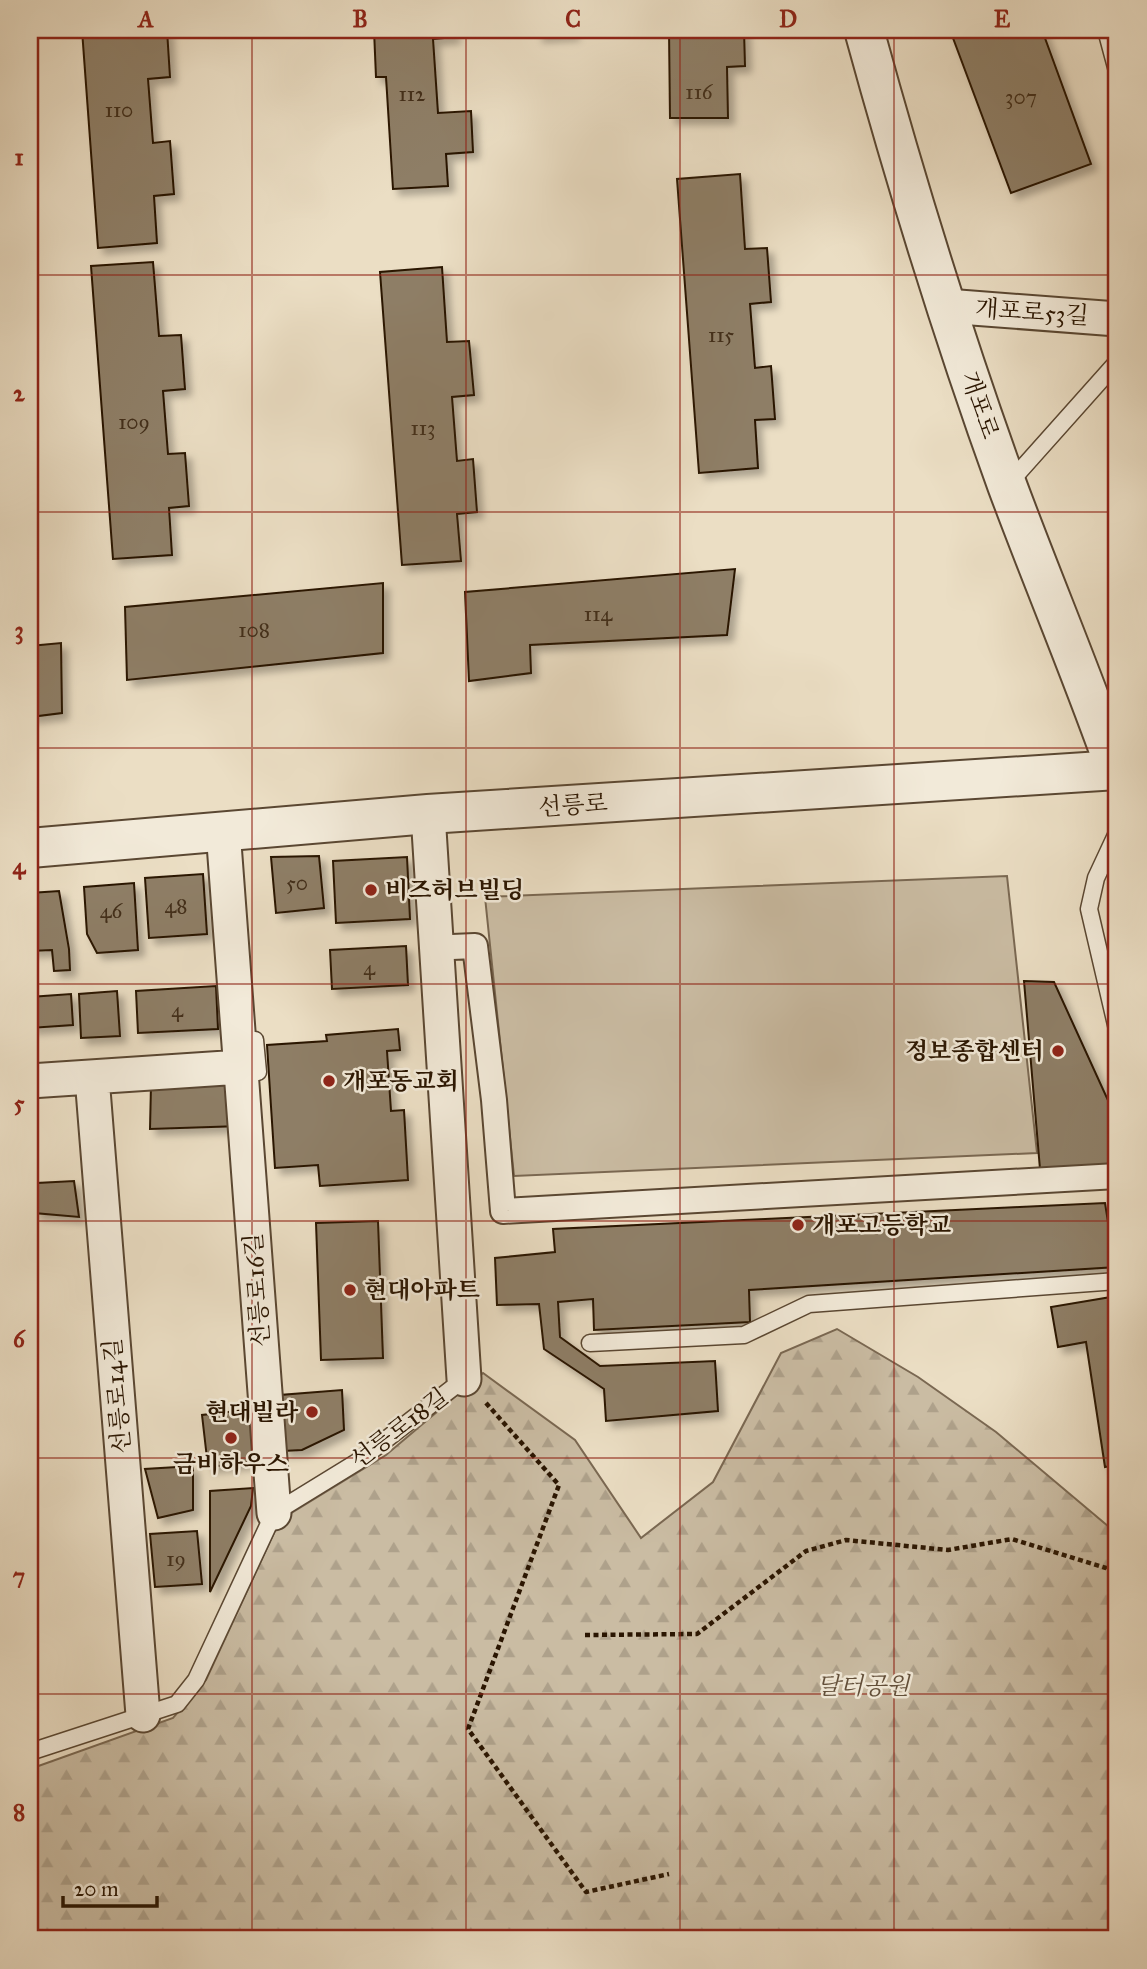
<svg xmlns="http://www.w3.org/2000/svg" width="1147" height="1969" viewBox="0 0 1147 1969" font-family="'IM FELL Great Primer','Noto Serif KR',serif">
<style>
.forest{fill:url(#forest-firs);stroke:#7a6852;stroke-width:2}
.pitch{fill:#cabca3;stroke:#7a6852;stroke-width:2}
.building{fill:#8e7e66;stroke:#2a1501;stroke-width:2;filter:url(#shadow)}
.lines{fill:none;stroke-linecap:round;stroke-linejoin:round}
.service-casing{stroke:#5a4732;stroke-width:19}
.pedestrian-casing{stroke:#5a4732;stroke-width:28}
.minor-casing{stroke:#5a4732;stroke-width:37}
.tertiary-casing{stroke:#5a4732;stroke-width:42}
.path{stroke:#2a1501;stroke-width:4.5;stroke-dasharray:5 3.5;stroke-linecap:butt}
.service{stroke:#f2ead9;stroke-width:16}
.pedestrian{stroke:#f2ead9;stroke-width:24}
.minor{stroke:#f2ead9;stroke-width:33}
.tertiary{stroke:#f2ead9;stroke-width:38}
.grid{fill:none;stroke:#8f2418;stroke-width:2;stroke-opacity:0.55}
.poi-dot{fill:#8f2418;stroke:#f2ead9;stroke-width:2.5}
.labels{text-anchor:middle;stroke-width:5;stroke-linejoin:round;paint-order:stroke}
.number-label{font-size:21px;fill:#432f1a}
.street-label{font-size:24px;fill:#2a1501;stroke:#f2ead9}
.poi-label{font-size:24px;font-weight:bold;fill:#2a1501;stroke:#f2ead9;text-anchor:start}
.park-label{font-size:24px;font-style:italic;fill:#624f3a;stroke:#f2ead9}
.neatline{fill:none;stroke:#8f2418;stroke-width:2.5}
.grid-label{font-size:23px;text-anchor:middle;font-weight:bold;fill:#8f2418}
</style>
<defs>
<pattern id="forest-firs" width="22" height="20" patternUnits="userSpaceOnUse" patternTransform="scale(1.75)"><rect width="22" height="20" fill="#cabca3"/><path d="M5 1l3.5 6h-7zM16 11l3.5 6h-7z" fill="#aea18b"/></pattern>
<filter id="shadow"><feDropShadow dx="6" dy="6" stdDeviation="3.5" flood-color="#0004"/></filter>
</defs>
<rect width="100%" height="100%" fill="#ebdec4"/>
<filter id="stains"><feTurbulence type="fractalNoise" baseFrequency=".00286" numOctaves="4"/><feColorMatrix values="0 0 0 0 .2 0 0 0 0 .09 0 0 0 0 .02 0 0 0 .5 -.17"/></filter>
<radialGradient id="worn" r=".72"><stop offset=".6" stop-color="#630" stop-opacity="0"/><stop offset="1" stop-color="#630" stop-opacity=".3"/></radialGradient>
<path class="forest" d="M 837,1329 L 918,1377 L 996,1432 L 1115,1532 L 1117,1532 L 1117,1939 L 30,1939 L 30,1769 L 173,1718 L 206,1680 L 280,1520 L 386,1455 L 483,1373 L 575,1440 L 641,1538 L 713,1482 L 781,1353 Z"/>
<path class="pitch" d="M 1007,876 L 1037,1153 L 514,1176 L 485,897 Z"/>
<path class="building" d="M 82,30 L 167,30 L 170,77 L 148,79 L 153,143 L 170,141 L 174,194 L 154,196 L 157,243 L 98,248 Z
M 374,30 L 453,30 L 454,37 L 433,39 L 438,113 L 471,111 L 473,152 L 446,154 L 448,186 L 393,189 L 386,77 L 376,77 Z
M 537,30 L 573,30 L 573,34 L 537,36 Z
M 669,30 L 744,30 L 745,66 L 727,67 L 728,118 L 670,118 Z
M 950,30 L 1042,30 L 1091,164 L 1011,193 Z
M 740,174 L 745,249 L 767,248 L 771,302 L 750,304 L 755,368 L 771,366 L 775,419 L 755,420 L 758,468 L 699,473 L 677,179 Z
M 153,262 L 159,336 L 181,335 L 185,389 L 163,391 L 168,454 L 185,453 L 189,506 L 169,508 L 172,555 L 113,559 L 91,266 Z
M 442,267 L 447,342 L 469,341 L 474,395 L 452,397 L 457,461 L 473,459 L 477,512 L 457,514 L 461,561 L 402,565 L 380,272 Z
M 735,569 L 727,635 L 530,645 L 531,673 L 469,681 L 465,592 Z
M 383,583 L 383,653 L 127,680 L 125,607 Z
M 61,643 L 62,713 L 30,717 L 30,646 Z
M 319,856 L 324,908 L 276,913 L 271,857 Z
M 407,857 L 410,919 L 336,923 L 333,861 Z
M 203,874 L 207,934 L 149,938 L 145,878 Z
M 134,883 L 138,950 L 97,953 L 87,934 L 84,887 Z
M 59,891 L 69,949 L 70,970 L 54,971 L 52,950 L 30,951 L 30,893 Z
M 406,946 L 408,985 L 332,989 L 330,950 Z
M 1024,981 L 1054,982 L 1117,1120 L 1117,1170 L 1040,1169 Z
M 216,986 L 218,1029 L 138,1033 L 136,991 Z
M 117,991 L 120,1036 L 81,1038 L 79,994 Z
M 71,994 L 73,1025 L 30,1028 L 30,997 Z
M 398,1029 L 400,1050 L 387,1051 L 391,1111 L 404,1110 L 408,1180 L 320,1186 L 318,1165 L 275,1168 L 267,1045 L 327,1041 L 326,1035 Z
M 236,1082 L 241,1126 L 150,1129 L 151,1085 Z
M 74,1181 L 79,1217 L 34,1213 L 37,1183 Z
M 1105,1203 L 1108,1222 L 1117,1222 L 1117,1267 L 749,1290 L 750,1322 L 594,1330 L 593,1299 L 558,1302 L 560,1337 L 600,1366 L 715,1361 L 718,1411 L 606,1421 L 604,1389 L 544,1349 L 539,1304 L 497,1305 L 495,1258 L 555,1252 L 553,1229 Z
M 378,1221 L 383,1358 L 321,1360 L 316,1223 Z
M 1117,1296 L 1117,1465 L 1105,1467 L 1086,1342 L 1058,1347 L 1051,1307 Z
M 342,1390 L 344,1430 L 302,1450 L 283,1451 L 280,1395 Z
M 254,1409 L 261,1461 L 208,1467 L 202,1415 Z
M 193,1466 L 193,1510 L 158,1518 L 145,1469 Z
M 253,1488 L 251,1506 L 210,1592 L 210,1491 Z
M 197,1531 L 202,1584 L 155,1587 L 150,1534 Z"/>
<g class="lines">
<defs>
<path id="service" d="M 1106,30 L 1117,71
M 1009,483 L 1117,362
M 1117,833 L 1096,878 L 1089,909 L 1117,1029
M 255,1040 L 258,1072
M 590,1343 L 744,1335 L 809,1304 L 1117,1281
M 30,1752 L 177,1704 L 196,1680 L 274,1513 L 357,1462 L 464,1379"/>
<path id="pedestrian" d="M 452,947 L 475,946 L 494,1100 L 503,1211 L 1117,1176"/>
<path id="minor" d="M 946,306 L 1117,319
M 428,814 L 464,1379
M 223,830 L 274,1513
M 92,1077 L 143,1715
M 30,1081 L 241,1067"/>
<path id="tertiary" d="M 864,30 C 906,183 953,336 1007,485 C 1043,582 1083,676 1117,773
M 30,848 L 428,814 L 1117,770"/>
</defs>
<use href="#service" class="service-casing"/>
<use href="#pedestrian" class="pedestrian-casing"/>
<use href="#minor" class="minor-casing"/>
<use href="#tertiary" class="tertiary-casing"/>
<path class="path" d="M 486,1403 L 559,1485 L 468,1729 L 586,1892 L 669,1874
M 585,1635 L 697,1634 L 806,1551 L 846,1540 L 948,1550 L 1012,1539 L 1106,1568 L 1117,1580"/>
<use href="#service" class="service"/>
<use href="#pedestrian" class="pedestrian"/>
<use href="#minor" class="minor"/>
<use href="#tertiary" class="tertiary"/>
</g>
<path class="grid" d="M 252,30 L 252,1939M 466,30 L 466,1939M 680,30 L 680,1939M 894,30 L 894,1939M 30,275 L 1117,275M 30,512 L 1117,512M 30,748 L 1117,748M 30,984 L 1117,984M 30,1221 L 1117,1221M 30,1458 L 1117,1458M 30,1694 L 1117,1694"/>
<g class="poi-dot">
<circle cx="371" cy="890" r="7"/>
<circle cx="1058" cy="1051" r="7"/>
<circle cx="329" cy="1081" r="7"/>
<circle cx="798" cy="1225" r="7"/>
<circle cx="350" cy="1290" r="7"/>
<circle cx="312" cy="1412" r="7"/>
<circle cx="231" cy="1438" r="7"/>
</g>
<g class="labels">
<g class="number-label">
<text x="699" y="99">116</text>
<text x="412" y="101">112</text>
<text x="1021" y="104">307</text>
<text x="119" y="117">110</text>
<text x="721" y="342">115</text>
<text x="134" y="429">109</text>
<text x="423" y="435">113</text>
<text x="598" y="621">114</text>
<text x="254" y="637">108</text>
<text x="297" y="890">50</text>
<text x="176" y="913">48</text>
<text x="111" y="918">46</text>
<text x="369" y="975">4</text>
<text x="177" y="1017">4</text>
<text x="176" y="1566">19</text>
</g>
<g class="street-label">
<text transform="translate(1032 312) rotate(4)" y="8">개포로53길</text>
<text transform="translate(980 405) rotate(71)" y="8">개포로</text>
<text transform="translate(573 805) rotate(-4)" y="8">선릉로</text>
<text transform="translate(257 1290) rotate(-94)" y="8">선릉로16길</text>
<text transform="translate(117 1396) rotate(-95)" y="8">선릉로14길</text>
<text transform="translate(399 1428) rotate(-37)" y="8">선릉로18길</text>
</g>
<g class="poi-label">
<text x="385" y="898">비즈허브빌딩</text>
<text x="1044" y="1059" text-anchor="end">정보종합센터</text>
<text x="343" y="1089">개포동교회</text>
<text x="812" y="1233">개포고등학교</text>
<text x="364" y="1298">현대아파트</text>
<text x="298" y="1420" text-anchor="end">현대빌라</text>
<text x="231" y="1472" text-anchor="middle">금비하우스</text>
</g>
<g class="park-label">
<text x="863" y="1694">달터공원</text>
</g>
</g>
<rect width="1147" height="1969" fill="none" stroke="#ebdec4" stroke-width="77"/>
<path d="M63 1896v10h94v-10" fill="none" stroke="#2a1501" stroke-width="3.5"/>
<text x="74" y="1896" font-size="21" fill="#2a1501" stroke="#f2ead9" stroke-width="5" paint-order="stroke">20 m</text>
<rect x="38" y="38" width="1070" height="1892" class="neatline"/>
<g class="grid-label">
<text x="146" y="27">A</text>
<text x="360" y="27">B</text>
<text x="573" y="27">C</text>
<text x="788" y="27">D</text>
<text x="1002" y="27">E</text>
<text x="19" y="165">1</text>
<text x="19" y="401">2</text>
<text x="19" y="638">3</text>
<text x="19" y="874">4</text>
<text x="19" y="1111">5</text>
<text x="19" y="1347">6</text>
<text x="19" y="1584">7</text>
<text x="19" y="1820">8</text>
</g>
<rect width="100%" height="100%" filter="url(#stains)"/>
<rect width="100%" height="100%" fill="url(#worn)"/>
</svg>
